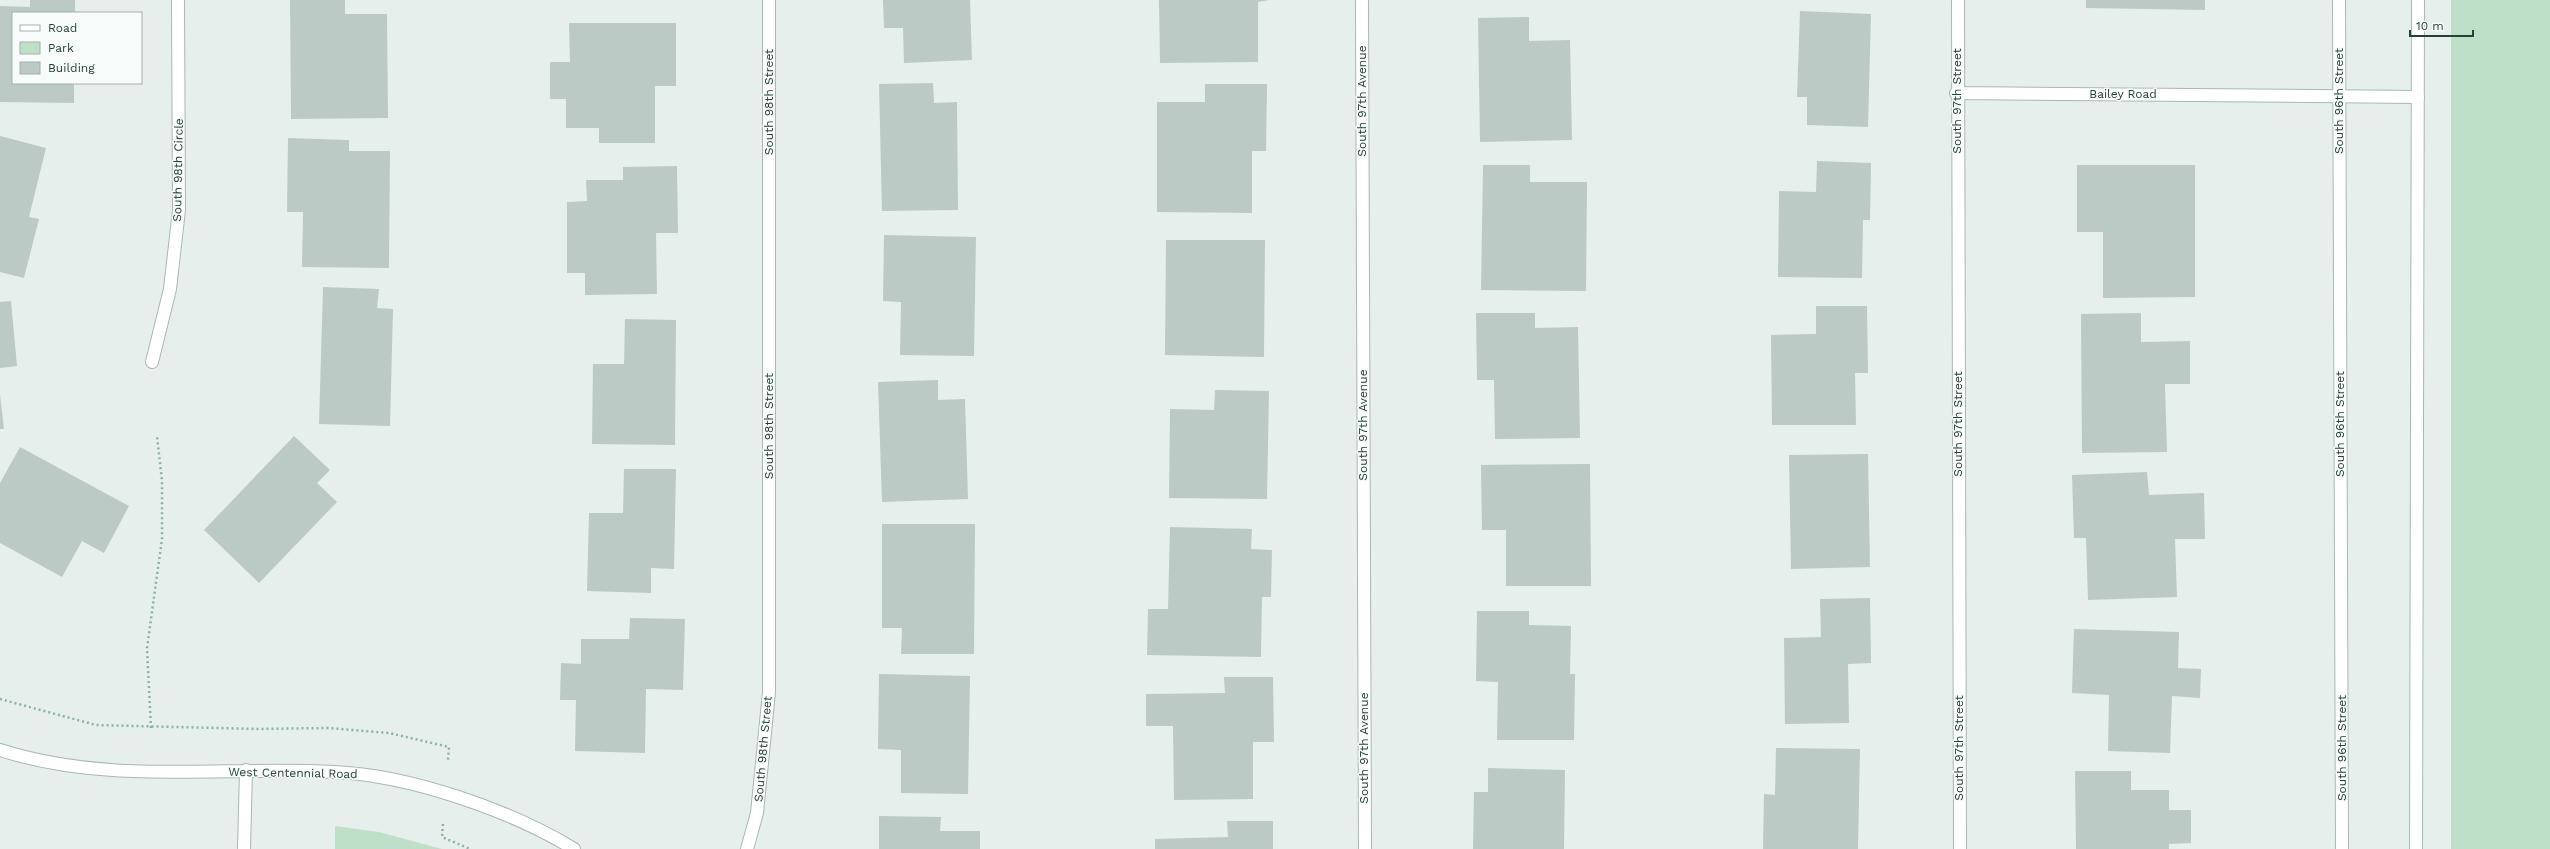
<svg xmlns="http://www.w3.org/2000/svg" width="2550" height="849" viewBox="0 0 2550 849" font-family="'Work Sans',sans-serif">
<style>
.green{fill:#bfe0c8}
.building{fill:#bbcac4}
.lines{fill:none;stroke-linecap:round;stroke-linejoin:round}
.street-casing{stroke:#a8b8b2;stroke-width:14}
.secondary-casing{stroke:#a4bbb3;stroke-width:14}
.path{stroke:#86b3a5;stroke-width:2.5;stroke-dasharray:2 3;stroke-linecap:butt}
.street{stroke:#fff;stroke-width:12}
.secondary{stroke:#fff;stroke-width:12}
.labels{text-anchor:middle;stroke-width:3;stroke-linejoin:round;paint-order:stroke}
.street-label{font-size:12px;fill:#24423a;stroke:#f7fbf9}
</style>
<rect width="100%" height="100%" fill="#e6efeb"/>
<path class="green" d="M 2451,0 L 2550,0 L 2550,849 L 2451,849 Z
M 335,826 L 379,832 L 442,849 L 335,849 Z"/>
<path class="building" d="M 30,0 L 75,0 L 75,13 L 13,13 L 13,83 L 74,83 L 74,103 L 0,102 L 0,6 L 30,7 Z
M 290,0 L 345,0 L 345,14 L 387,14 L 388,118 L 291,119 Z
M 883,0 L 970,0 L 972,60 L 904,63 L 903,28 L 884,28 Z
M 1159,0 L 1269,0 L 1258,2 L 1258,62 L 1160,63 Z
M 2086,0 L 2205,0 L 2205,10 L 2086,8 Z
M 1800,11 L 1871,14 L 1868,127 L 1807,125 L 1807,97 L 1797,97 Z
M 1529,17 L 1529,41 L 1570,40 L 1572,140 L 1480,142 L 1478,18 Z
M 569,23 L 676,23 L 676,86 L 655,86 L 655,143 L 599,143 L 599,128 L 566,128 L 566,99 L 550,99 L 550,62 L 570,62 Z
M 933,83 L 934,103 L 957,102 L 958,210 L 882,211 L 879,84 Z
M 1205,84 L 1267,84 L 1266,151 L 1252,151 L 1252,213 L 1157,212 L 1157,102 L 1205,102 Z
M 0,136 L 46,148 L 29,217 L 39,219 L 24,278 L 0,272 Z
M 288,138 L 349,140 L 349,151 L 390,151 L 389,268 L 302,267 L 303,212 L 287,212 Z
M 1817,161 L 1871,163 L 1870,220 L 1863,220 L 1862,278 L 1778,277 L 1779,191 L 1816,192 Z
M 1483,165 L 1530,165 L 1530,182 L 1587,182 L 1586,291 L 1481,290 Z
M 2077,165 L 2195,165 L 2195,297 L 2103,298 L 2103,232 L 2077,232 Z
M 677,166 L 678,233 L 656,233 L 657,294 L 585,295 L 585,273 L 567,273 L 567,202 L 587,201 L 586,180 L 623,180 L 623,167 Z
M 884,235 L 976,237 L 974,356 L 900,355 L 901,302 L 883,301 Z
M 1166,240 L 1265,240 L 1264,357 L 1165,355 Z
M 323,287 L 379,289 L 377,308 L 393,309 L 390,426 L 319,424 Z
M 11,301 L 17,366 L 0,368 L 0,302 Z
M 1816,306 L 1867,306 L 1868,373 L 1855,373 L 1856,425 L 1772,425 L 1771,335 L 1816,334 Z
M 1476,313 L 1535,313 L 1535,328 L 1578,327 L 1580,438 L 1495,439 L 1494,380 L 1477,380 Z
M 2141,313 L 2141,342 L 2190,341 L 2190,384 L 2165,384 L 2167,452 L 2082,453 L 2081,314 Z
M 625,319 L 676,320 L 675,445 L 592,444 L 593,364 L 624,364 Z
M 938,380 L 938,400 L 965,399 L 968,499 L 882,502 L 878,382 Z
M 1215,390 L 1269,391 L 1267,499 L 1169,498 L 1170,409 L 1214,410 Z
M 0,395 L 4,429 L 0,429 Z
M 294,436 L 330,470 L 317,483 L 337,502 L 259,583 L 204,530 Z
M 20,447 L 129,506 L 104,553 L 82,541 L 62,577 L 0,543 L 0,483 Z
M 1868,454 L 1870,567 L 1791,569 L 1789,455 Z
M 1590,464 L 1591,586 L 1506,586 L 1506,530 L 1482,530 L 1481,465 Z
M 624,469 L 676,469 L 674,569 L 651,568 L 651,593 L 587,591 L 589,513 L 623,513 Z
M 2147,472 L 2149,495 L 2204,493 L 2205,539 L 2175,539 L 2177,597 L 2088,600 L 2086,538 L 2074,538 L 2072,475 Z
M 882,524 L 975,524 L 974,654 L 901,654 L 902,628 L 882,628 Z
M 1170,527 L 1252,529 L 1251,549 L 1272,550 L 1271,597 L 1262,597 L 1261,657 L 1147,655 L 1148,609 L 1168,609 Z
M 1870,598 L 1871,663 L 1848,664 L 1849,723 L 1785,724 L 1784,638 L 1821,637 L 1820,599 Z
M 1477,611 L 1529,611 L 1529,625 L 1571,626 L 1570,674 L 1575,674 L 1574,740 L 1497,740 L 1498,682 L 1476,681 Z
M 630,618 L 685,619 L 683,690 L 646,689 L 645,753 L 575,751 L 576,700 L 560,700 L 561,663 L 581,664 L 581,639 L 629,639 Z
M 2074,629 L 2179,632 L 2178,668 L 2201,669 L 2200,698 L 2172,696 L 2170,753 L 2108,751 L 2109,695 L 2072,693 Z
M 879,674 L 970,676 L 968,794 L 901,793 L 901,750 L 878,749 Z
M 1224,677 L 1273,677 L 1274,742 L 1253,742 L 1253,799 L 1174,800 L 1173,726 L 1146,726 L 1146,694 L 1225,693 Z
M 1776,748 L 1860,749 L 1858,849 L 1763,849 L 1764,794 L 1775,795 Z
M 1488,768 L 1565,770 L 1564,849 L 1473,849 L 1474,792 L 1488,792 Z
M 2075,771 L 2131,771 L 2131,790 L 2169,790 L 2169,810 L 2191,810 L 2191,843 L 2169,844 L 2169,849 L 2076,849 Z
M 879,816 L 941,817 L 940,831 L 980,831 L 980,849 L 879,849 Z
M 1227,821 L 1273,821 L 1273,849 L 1155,849 L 1155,839 L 1228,837 Z"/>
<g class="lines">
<defs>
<path id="street" d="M 1362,0 L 1365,849
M 1958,0 L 1960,849
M 1956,93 L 2418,97
M 152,362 L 170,289 L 179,210 L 178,0
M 0,750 C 109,785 222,766 334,772 C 409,775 510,810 574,849
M 244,849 L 246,770
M 747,849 L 757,813 L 769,692 L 769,0"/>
<path id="secondary" d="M 2339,0 L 2342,849
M 2416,849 L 2418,0"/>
</defs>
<use href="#street" class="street-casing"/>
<use href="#secondary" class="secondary-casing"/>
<path class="path" d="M 0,699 L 96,725 L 257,729 L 328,728 L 389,733 L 449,747 L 448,760
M 151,728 L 147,648 L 162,539 L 162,481 L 157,436
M 443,824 L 442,837 L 470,849"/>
<use href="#street" class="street"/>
<use href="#secondary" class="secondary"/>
</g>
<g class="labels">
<g class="street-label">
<text x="2123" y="98">Bailey Road</text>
<text transform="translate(1362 101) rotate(-90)" y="4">South 97th Avenue</text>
<text transform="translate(1957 101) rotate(-90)" y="4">South 97th Street</text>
<text transform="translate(2339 101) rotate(-90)" y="4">South 96th Street</text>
<text transform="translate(769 102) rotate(-90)" y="4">South 98th Street</text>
<text transform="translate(178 170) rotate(-89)" y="4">South 98th Circle</text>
<text transform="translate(1958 424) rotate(-90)" y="4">South 97th Street</text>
<text transform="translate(2340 424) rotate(-90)" y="4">South 96th Street</text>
<text transform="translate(1363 425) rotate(-90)" y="4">South 97th Avenue</text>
<text transform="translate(769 426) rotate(-90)" y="4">South 98th Street</text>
<text transform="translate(1364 748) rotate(-90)" y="4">South 97th Avenue</text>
<text transform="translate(1959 748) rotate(-90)" y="4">South 97th Street</text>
<text transform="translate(2342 748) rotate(-90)" y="4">South 96th Street</text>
<text transform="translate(763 749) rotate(-85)" y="4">South 98th Street</text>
<text transform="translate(293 773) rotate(1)" y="4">West Centennial Road</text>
</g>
</g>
<rect x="12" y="12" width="130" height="72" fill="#f7fbf9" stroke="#a3b1ad"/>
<rect x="20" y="25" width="20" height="6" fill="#ffffff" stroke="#a3b1ad"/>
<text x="48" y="32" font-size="12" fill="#24423a">Road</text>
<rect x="20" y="42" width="20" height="12" fill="#bfe0c8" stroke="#a3b1ad"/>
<text x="48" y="52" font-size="12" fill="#24423a">Park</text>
<rect x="20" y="62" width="20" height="12" fill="#bbcac4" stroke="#a3b1ad"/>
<text x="48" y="72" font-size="12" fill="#24423a">Building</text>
<path d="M2410 30v6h63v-6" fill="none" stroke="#24423a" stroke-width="2"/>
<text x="2416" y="30" font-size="12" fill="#24423a" stroke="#f7fbf9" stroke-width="3" paint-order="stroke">10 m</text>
</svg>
